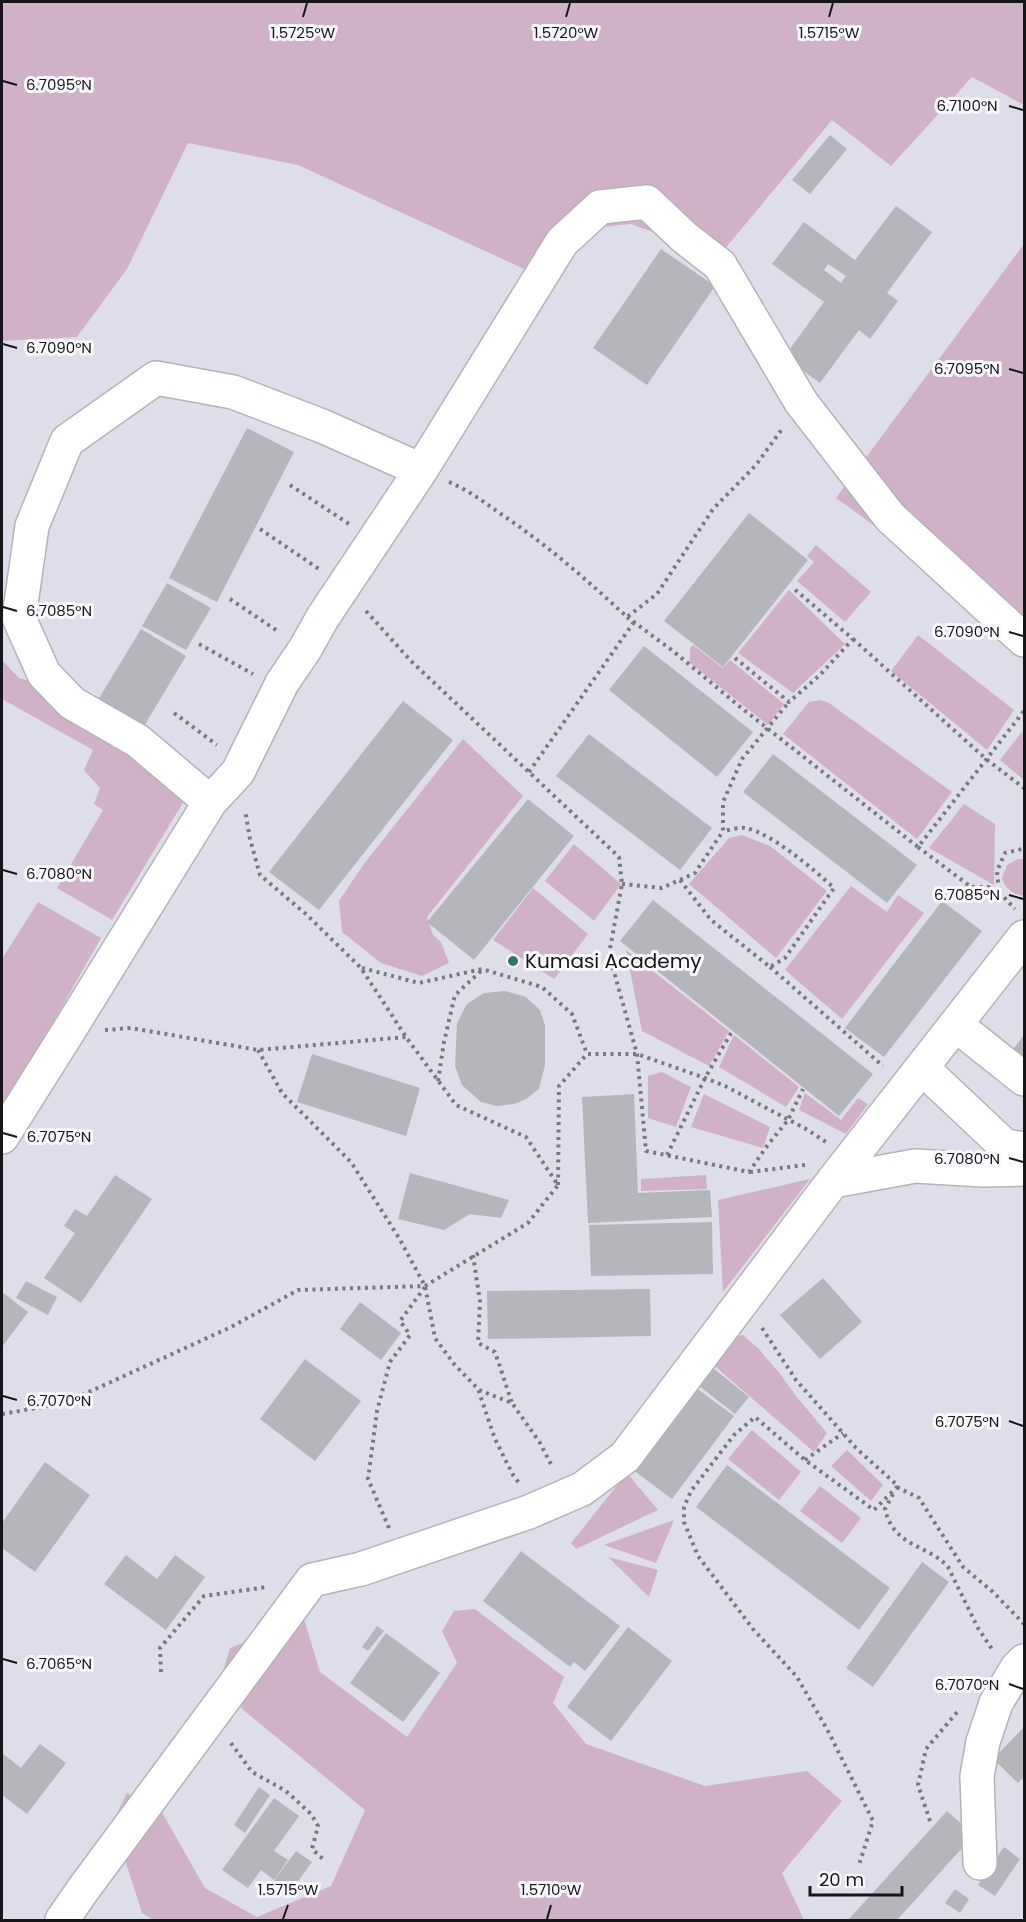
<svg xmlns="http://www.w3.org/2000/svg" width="1026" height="1922" viewBox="0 0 1026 1922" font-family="Poppins,sans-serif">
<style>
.built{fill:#deddea}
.green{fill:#cfb2c8}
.building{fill:#b4b6bb;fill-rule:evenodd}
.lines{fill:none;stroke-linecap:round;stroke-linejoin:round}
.minor-casing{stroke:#b4b3b8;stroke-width:36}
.path{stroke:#7a7a7e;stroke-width:4;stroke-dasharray:3 4.5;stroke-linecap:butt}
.minor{stroke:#fff;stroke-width:33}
.ticks{fill:none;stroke:#161618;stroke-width:2}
.poi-dot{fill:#337669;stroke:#f9f8fd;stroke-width:2}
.labels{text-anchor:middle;stroke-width:6;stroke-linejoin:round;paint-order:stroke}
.poi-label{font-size:20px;fill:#161618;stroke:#f9f8fd;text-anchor:start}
.ticks-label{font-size:15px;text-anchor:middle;fill:#161618;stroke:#f9f8fd;stroke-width:6;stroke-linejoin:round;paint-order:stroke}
</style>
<rect width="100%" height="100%" fill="#ebebf0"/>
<path class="built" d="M 2,2 L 1024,2 L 1024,1920 L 2,1920 Z"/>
<path class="green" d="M 2,2 L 1024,2 L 1024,105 L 972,77 L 891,166 L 832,120 L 708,269 L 666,237 L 631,224 L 591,228 L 546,279 L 298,165 L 188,143 L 127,269 L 77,337 L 2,341 Z
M 1024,244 L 1024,634 L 836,498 Z
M 816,545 L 871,592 L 845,622 L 797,581 L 814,562 L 807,556 Z
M 789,590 L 845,644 L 793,693 L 738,653 Z
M 918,635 L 1014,710 L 987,750 L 891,671 Z
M 693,645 L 723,668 L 730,660 L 784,704 L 768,725 L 690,663 L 690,648 Z
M 2,660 L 19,678 L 87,697 L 187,796 L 112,920 L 57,888 L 103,810 L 94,804 L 100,788 L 84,770 L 93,750 L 2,699 Z
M 820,700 L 829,703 L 952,792 L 917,839 L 783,734 L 809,702 Z
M 1024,729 L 1024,780 L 1000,760 Z
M 463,739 L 523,796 L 427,917 L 433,935 L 441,942 L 449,963 L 422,976 L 381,963 L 342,932 L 339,901 L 363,865 Z
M 964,804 L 995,824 L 994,885 L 929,848 Z
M 742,835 L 770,846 L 827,891 L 776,958 L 689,884 L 729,838 Z
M 574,844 L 621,884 L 594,921 L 545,881 Z
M 1018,859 L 1024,859 L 1024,896 C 1013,894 1005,889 1002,878 L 1007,865 Z
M 851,886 L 887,912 L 898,895 L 924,913 L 842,1019 L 785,970 Z
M 533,888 L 588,934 L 554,979 L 493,940 Z
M 38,902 L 101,938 L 2,1112 L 2,959 Z
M 626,950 L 729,1031 L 709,1066 L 642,1031 Z
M 734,1035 L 799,1087 L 786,1107 L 719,1067 Z
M 662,1072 L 691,1087 L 676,1127 L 648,1118 L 648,1076 Z
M 805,1093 L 841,1120 L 858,1098 L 868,1104 L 846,1134 L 799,1110 Z
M 704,1094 L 770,1127 L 763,1148 L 691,1127 Z
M 706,1175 L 707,1189 L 641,1191 L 641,1179 Z
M 810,1179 L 723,1292 L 718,1200 Z
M 743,1335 L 758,1348 L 781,1375 L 796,1396 L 827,1433 L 814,1452 L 710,1362 L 729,1337 Z
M 752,1430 L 801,1472 L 779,1500 L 728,1459 Z
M 847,1450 L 883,1485 L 871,1501 L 831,1466 Z
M 627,1473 L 658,1510 L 576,1549 L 571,1543 Z
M 820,1486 L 861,1518 L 842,1543 L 800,1511 Z
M 674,1520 L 656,1563 L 604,1545 Z
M 608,1557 L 658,1570 L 649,1597 Z
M 475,1609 L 564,1677 L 553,1703 L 586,1744 L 705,1786 L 807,1771 L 842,1801 L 782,1873 L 804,1920 L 153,1920 L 142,1913 L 113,1822 L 127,1793 L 160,1809 L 205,1888 L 257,1917 L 331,1886 L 365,1810 L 218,1689 L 230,1648 L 304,1619 L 320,1672 L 407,1737 L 457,1663 L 442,1631 L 454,1611 Z"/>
<path class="building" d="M 830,135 L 847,149 L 810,194 L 792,180 Z
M 896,206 L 932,232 L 887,293 L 898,301 L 870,339 L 859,330 L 820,383 L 784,357 L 824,302 L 772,264 L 804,222 L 855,260 ZM 828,264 L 846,276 L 841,283 L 824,270 Z
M 661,249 L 715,286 L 647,385 L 593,348 Z
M 247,428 L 294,452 L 217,602 L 169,578 Z
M 749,513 L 808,560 L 723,667 L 664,621 Z
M 167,583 L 211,608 L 186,650 L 142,626 Z
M 141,629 L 186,656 L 143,728 L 98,700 Z
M 644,646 L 753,732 L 717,777 L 609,690 Z
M 403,701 L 453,740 L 319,910 L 269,872 Z
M 589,734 L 712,828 L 680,870 L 556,776 Z
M 773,754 L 917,865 L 887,903 L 743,792 Z
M 528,799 L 574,836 L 474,960 L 427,922 Z
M 653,900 L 873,1074 L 839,1116 L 620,941 Z
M 942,901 L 982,931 L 884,1057 L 845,1028 Z
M 505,991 L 526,997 L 540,1010 L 545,1026 L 545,1065 L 539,1089 L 526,1099 L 514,1104 L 497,1106 L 481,1102 L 462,1085 L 455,1066 L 457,1023 L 467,1004 L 484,993 Z
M 1024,1035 L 1024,1063 L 1011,1052 Z
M 312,1054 L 420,1088 L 406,1136 L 297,1102 Z
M 634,1094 L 638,1193 L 710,1190 L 712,1217 L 588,1223 L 582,1097 Z
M 410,1173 L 509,1200 L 501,1218 L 470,1214 L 444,1230 L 398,1219 Z
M 115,1175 L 152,1199 L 81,1303 L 44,1278 L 75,1233 L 64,1226 L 75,1209 L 87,1216 Z
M 712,1222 L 713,1274 L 591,1276 L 589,1225 Z
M 823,1278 L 862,1322 L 820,1359 L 780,1315 Z
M 26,1281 L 57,1297 L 48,1315 L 16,1298 Z
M 650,1289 L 651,1336 L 488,1339 L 487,1291 Z
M 2,1292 L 28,1312 L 2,1347 Z
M 360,1302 L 401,1333 L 381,1360 L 340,1329 Z
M 305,1359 L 361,1401 L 315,1461 L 260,1419 Z
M 708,1364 L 749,1397 L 735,1414 L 694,1382 Z
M 691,1384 L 734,1416 L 672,1499 L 629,1467 Z
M 45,1462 L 90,1495 L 35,1572 L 2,1548 L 2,1523 Z
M 727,1465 L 890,1588 L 859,1630 L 696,1507 Z
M 521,1551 L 620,1626 L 585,1671 L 574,1662 L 570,1667 L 483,1601 Z
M 126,1555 L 157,1579 L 175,1555 L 205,1577 L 166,1630 L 104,1584 Z
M 922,1562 L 949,1582 L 873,1687 L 846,1668 Z
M 377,1626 L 384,1631 L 368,1651 L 362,1647 Z
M 628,1627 L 672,1661 L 611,1741 L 567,1707 Z
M 386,1633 L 440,1673 L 403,1722 L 350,1683 Z
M 1024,1727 L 1024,1777 L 1018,1783 L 993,1759 Z
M 40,1744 L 66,1763 L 27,1814 L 2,1795 L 2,1753 L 21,1768 Z
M 259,1787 L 270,1795 L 245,1833 L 234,1825 Z
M 274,1798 L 299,1816 L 274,1851 L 288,1860 L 274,1880 L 261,1870 L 248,1888 L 222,1870 Z
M 947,1811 L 974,1835 L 897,1920 L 848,1920 Z
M 1004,1847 L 1020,1859 L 995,1896 L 978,1885 Z
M 296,1851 L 312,1862 L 286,1898 L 270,1886 Z
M 955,1889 L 969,1899 L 960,1913 L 945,1903 Z"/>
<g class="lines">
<defs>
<path id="minor" d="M 210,802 L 138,741 L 72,703 L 44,674 L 19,618 L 32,526 L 67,441 L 156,378 L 233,392 L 322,426 L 421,470
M 956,1025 L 1024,1079
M 922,1068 L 1005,1146 L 1024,1149
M 2,1137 L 68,1032 L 210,802 L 238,772 L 282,683 L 305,649 L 323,617 L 421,470 L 562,242 L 600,207 L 647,202 L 684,237 L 720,265 L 801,402 L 890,517 L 1024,640
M 833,1181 L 915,1166 L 983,1170 L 1024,1169
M 980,1863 L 977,1776 L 983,1742 L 996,1703 L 1017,1668 L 1024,1661
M 62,1920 L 82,1891 L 312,1580 L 361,1569 L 529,1512 L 582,1489 L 625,1457 L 833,1181 L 1024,937"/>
</defs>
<use href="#minor" class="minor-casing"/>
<path class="path" d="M 449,482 C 468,490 484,502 501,514 C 546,544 587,580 627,617 L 657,594 L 713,509 L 756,465 L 782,429
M 290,485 L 349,524
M 260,529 L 319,569
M 230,599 L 279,632
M 366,611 L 411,661 L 619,857 L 622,884 L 609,954 L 637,1054 L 646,1151 L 749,1172 L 767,1146 L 788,1120 L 803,1089
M 627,617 L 673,651 L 739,706 L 918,847 L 1024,711
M 853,639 L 986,759 L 1024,788
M 199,644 L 253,674
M 735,658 L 789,702 L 820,675 L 853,639 L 793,588
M 174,713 L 217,745
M 529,772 L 634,622
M 918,847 L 971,887 L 988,887 L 999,892 L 997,871 L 1005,853 L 1022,849 L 1024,851
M 680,880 L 711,920 L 770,967 L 785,958 L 834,888 C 813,869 773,834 746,828 C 739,827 730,830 723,831
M 622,884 L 662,888 L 695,873 L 723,831 L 723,802 L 742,759 L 789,702
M 999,892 L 1015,909
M 770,967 L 883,1066
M 362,968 L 419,983 L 482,969 L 542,987 L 572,1014 L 587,1054
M 105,1030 L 131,1028 L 258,1050 L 406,1037
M 258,1050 L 282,1093 L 351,1162 L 399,1238 L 425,1286 L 435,1338 L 454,1364 L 478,1389 L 495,1439 L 513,1475 L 519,1483
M 438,1081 L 444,1042 L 455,995 L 482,970
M 667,1155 L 705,1078 L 731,1033
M 750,1172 L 805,1165
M 558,1185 L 559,1086 L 587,1054 L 637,1054 L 705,1078 L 725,1086 L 806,1129 L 826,1142
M 473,1255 L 480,1301 L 478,1343 L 495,1352 L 512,1403
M 762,1328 L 796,1380 L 856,1448 L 898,1486 L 874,1510 L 805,1460 L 755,1417 L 734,1435 L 691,1491 L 684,1507 L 684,1522 L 698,1556 L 753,1629 L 797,1677 L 828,1731 L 873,1821 L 859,1865
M 479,1390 L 512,1403 L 540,1443 L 553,1468
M 2,1414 L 65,1403 L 231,1327 L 298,1290 L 425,1286 L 528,1223 L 558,1185 L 526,1137 L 456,1105 L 406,1037 L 361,968 L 307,915 L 260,875 L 250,839 L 245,810
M 805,1460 L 843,1433
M 897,1487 L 919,1498 L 963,1567 L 993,1592 L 1024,1624
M 893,1494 L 885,1509 C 894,1548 928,1544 948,1567 L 978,1628 L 992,1649
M 389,1528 L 368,1479 L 377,1411 L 390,1362 L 410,1335 L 400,1321 L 425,1287
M 161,1672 L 160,1648 L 204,1596 L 267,1587
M 231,1743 L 252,1772 L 286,1791 L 311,1814 L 318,1826 L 312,1849 L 325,1861
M 930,1821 L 918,1785 L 926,1749 L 958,1711"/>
<use href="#minor" class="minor"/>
</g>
<path class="ticks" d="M 303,17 L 307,3M 566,17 L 570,3M 829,17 L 833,3M 3,81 L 17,85M 1009,106 L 1023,110M 3,344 L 17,348M 1009,369 L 1023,373M 3,607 L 17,611M 1009,632 L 1023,636M 3,870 L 17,874M 1009,895 L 1023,899M 3,1133 L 17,1137M 1009,1158 L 1023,1162M 3,1396 L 17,1400M 1009,1421 L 1023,1426M 3,1659 L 17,1663M 1009,1684 L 1023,1689M 283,1919 L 288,1905M 547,1919 L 551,1905"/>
<circle class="poi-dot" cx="513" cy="961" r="6"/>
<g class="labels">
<g class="poi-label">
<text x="525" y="968">Kumasi Academy</text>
</g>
</g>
<g class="ticks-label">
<text x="303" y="38">1.5725°W</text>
<text x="566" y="38">1.5720°W</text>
<text x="829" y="38">1.5715°W</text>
<text x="59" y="90">6.7095°N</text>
<text x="967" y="111">6.7100°N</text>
<text x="59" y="353">6.7090°N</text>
<text x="967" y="374">6.7095°N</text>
<text x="59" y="616">6.7085°N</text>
<text x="967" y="637">6.7090°N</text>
<text x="59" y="879">6.7080°N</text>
<text x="967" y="900">6.7085°N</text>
<text x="59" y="1142">6.7075°N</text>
<text x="967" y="1164">6.7080°N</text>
<text x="59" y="1406">6.7070°N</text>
<text x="967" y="1427">6.7075°N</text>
<text x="59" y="1669">6.7065°N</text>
<text x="967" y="1690">6.7070°N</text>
<text x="288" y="1895">1.5715°W</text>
<text x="551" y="1895">1.5710°W</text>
</g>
<rect width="1026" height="1922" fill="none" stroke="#161618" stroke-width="6"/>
<path d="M810 1886v9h92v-9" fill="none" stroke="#161618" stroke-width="3"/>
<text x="819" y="1886" font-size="18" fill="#161618" stroke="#f9f8fd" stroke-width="4.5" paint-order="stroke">20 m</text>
</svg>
